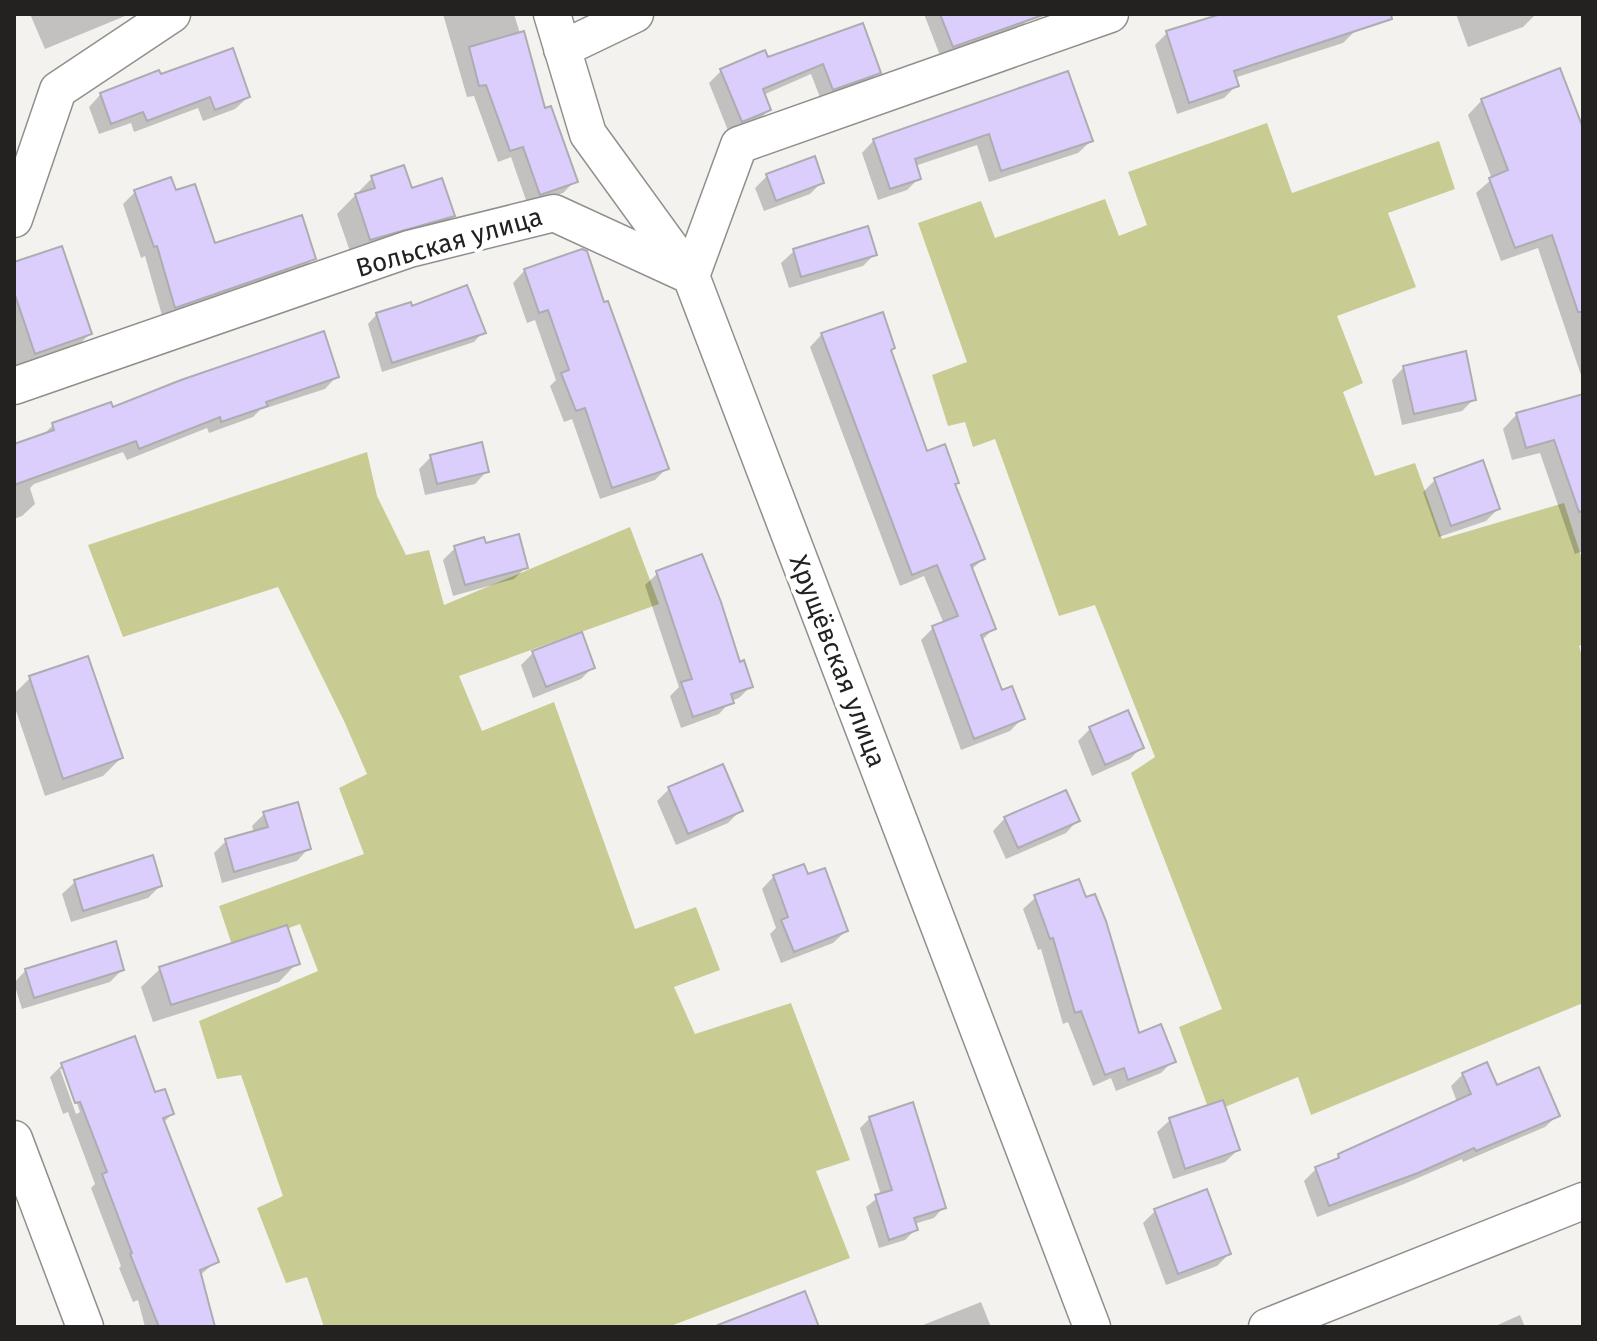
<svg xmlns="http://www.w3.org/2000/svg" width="1597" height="1341" viewBox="0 0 1597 1341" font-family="'Fira Sans',sans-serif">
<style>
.green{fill:#c8cc93}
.shadow{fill:#0003;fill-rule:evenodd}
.building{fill:#dbcefd;stroke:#adacb0;stroke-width:2}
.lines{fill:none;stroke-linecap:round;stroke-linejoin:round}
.minor-casing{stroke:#918f8c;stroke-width:39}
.minor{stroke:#fff;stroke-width:36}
.labels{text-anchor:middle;stroke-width:8;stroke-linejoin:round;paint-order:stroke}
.street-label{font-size:26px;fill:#232221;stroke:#fff}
</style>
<rect width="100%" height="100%" fill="#f4f2ef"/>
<path class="green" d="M 1267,123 L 1292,193 L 1439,141 L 1455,189 L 1388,213 L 1416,287 L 1337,316 L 1363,383 L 1343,392 L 1375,476 L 1415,463 L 1442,539 L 1564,503 L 1583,562 L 1583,644 L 1579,646 L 1583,659 L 1583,1003 L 1311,1115 L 1298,1077 L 1210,1113 L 1179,1027 L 1222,1009 L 1131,773 L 1155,757 L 1095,605 L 1059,616 L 995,439 L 973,447 L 965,422 L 948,426 L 932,375 L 967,362 L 918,223 L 981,201 L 995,238 L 1105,199 L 1119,236 L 1147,225 L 1128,172 Z
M 367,452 L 377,496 L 406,555 L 429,550 L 444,605 L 630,527 L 659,604 L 459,676 L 482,731 L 554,702 L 635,929 L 696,907 L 720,970 L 674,987 L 695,1034 L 791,1003 L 850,1160 L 816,1171 L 850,1258 L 668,1327 L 324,1327 L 307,1277 L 286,1283 L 257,1208 L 283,1196 L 241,1075 L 217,1079 L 199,1021 L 318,971 L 300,924 L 233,948 L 219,906 L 364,854 L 339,788 L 367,774 L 345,723 L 278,587 L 123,637 L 88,545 Z"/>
<path class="shadow" d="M 30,14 L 130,14 L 45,49 Z
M 443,14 L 514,14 L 544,111 L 575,181 L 563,193 L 528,206 L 511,157 L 498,162 L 474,96 L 467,97 Z
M 924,14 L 1027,14 L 1029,19 L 1016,31 L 941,58 Z
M 1223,14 L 1349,14 L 1355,31 L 1343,43 L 1234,78 L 1236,86 L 1224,98 L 1177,114 L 1155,45 L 1167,33 Z
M 1456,14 L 1535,14 L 1535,15 L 1523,27 L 1468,47 Z
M 862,26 L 878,72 L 866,84 L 821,100 L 811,74 L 763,95 L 769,110 L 757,122 L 729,133 L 709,83 L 721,71 L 767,59 Z
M 1067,74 L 1091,141 L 1078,153 L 989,182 L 977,145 L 915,166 L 919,178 L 907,190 L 878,200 L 862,153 L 874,140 Z
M 160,77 L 248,97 L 235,109 L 203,121 L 198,108 L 134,132 L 131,123 L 99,134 L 89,107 L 101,94 Z
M 1482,100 L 1583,141 L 1583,381 L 1538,248 L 1501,261 L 1476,193 L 1492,179 L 1468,115 Z
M 767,176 L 822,182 L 810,194 L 764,211 L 755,188 Z
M 372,178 L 411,190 L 453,215 L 435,234 L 352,257 L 337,214 Z
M 135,192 L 175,193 L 214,245 L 314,258 L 301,271 L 163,319 L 145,256 L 141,258 L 123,204 Z
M 794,251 L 875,254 L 863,266 L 789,288 L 781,263 Z
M 14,264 L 90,334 L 71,352 L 17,371 L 14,363 Z
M 525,270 L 667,468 L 655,480 L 600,499 L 572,419 L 564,422 L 550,386 L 556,380 L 535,320 L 527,323 L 513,283 Z
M 411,309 L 483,332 L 474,342 L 382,372 L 368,324 L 377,314 Z
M 822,334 L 889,351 L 926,453 L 957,482 L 954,485 L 983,559 L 971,570 L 994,628 L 981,641 L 1001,693 L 1022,719 L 1010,731 L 961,750 L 921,640 L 933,628 L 944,624 L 924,576 L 900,586 L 810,347 Z
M 1404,367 L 1474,399 L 1462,411 L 1402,425 L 1392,380 Z
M 337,376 L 325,389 L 260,410 L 253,417 L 209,433 L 207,428 L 127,460 L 123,452 L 34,484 L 30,488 L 35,504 L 22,516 L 14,519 L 14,446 L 41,437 L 53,425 L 112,410 Z
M 1583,396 L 1583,551 L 1575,554 L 1540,453 L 1512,460 L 1503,429 L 1517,414 Z
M 431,457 L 487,471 L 475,484 L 425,495 L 419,469 Z
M 1435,480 L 1498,509 L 1486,521 L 1439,537 L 1423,492 Z
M 485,545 L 526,567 L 514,579 L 453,596 L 443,560 L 456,547 Z
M 658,573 L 739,664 L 751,686 L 739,698 L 731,701 L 719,714 L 681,728 L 670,696 L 679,687 L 645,585 Z
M 533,653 L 593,667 L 581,679 L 533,698 L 521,665 Z
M 87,658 L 121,758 L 103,776 L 45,796 L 14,705 L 14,694 L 30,678 Z
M 1090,729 L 1142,747 L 1130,759 L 1092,776 L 1078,741 Z
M 669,789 L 740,811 L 728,823 L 676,845 L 657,801 Z
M 264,814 L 309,848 L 297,861 L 222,883 L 214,853 L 226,841 L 254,833 L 252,826 Z
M 1005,818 L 1078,820 L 1066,833 L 1006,859 L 993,831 Z
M 774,876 L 807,876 L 846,931 L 833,943 L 781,963 L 770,934 L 776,928 L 762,889 Z
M 75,882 L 160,886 L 148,898 L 71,922 L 62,894 Z
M 1036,897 L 1138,1036 L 1173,1061 L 1161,1073 L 1116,1091 L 1111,1078 L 1093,1086 L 1068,1022 L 1063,1024 L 1041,949 L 1038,950 L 1023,909 Z
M 297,963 L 279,982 L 153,1022 L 141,987 L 160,969 Z
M 26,970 L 122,970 L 110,982 L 22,1009 L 14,983 Z
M 62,1065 L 154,1095 L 172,1114 L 163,1123 L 217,1261 L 199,1276 L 213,1327 L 145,1327 L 138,1300 L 133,1302 L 119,1268 L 121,1266 L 91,1188 L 95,1184 L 68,1112 L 63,1114 L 50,1077 ZM 60,1069 L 65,1069 L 80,1112 L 76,1114 Z
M 1463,1074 L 1558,1115 L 1545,1127 L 1463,1162 L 1462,1159 L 1404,1184 L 1317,1217 L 1304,1181 L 1316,1169 L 1332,1162 L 1339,1156 L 1457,1102 L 1451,1086 Z
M 870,1118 L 944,1207 L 934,1218 L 914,1224 L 915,1230 L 905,1240 L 879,1248 L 866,1207 L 881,1195 L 860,1128 Z
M 1170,1120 L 1238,1150 L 1225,1162 L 1173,1179 L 1157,1132 Z
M 1155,1211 L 1229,1254 L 1217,1266 L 1166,1285 L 1143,1223 Z
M 981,1302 L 991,1327 L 918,1327 Z
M 1520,1315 L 1525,1327 L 1493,1327 Z"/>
<path class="building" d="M 940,14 L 1042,14 L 1043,15 L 953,47 Z
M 1221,14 L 1391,14 L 1392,19 L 1234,71 L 1239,86 L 1189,103 L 1166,31 Z
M 863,23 L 881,73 L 833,90 L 823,64 L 763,89 L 771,110 L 742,122 L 720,69 L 765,50 L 768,57 Z
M 524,31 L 545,108 L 551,106 L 578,182 L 540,195 L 523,147 L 510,151 L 486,85 L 479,86 L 469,47 Z
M 233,48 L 250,97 L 215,110 L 210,97 L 147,121 L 143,112 L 111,124 L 100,93 L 159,70 L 161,74 Z
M 1560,68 L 1583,128 L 1583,312 L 1578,312 L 1552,235 L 1515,248 L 1489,178 L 1508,170 L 1481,99 Z
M 1068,71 L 1093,141 L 1001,171 L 989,134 L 915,159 L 921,179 L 890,189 L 873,139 Z
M 815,156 L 824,183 L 776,201 L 766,174 Z
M 404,165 L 412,188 L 442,178 L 455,216 L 370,240 L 355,194 L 375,188 L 371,176 Z
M 171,177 L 176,190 L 195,184 L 215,243 L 302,215 L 316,259 L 175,308 L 157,246 L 154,247 L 134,190 Z
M 868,226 L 877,255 L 801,277 L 793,249 Z
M 62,246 L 92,334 L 35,354 L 14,292 L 14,262 Z
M 582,249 L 587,251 L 604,302 L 608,301 L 669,469 L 612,488 L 585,408 L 576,411 L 561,373 L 569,370 L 548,310 L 539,313 L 524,269 Z
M 467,285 L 486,333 L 392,363 L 376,313 L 411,302 L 412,306 Z
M 883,312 L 895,348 L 891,350 L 927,451 L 945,444 L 959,483 L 955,484 L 985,559 L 971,565 L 996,629 L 981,635 L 1002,690 L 1012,686 L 1025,719 L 974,739 L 932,626 L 958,616 L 937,565 L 912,575 L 821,333 Z
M 324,331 L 339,377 L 266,402 L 268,406 L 221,422 L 220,417 L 139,449 L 136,441 L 14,485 L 14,444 L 54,430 L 52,423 L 111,402 L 113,407 L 181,380 Z
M 1466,351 L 1476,400 L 1414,414 L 1403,366 Z
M 1583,394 L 1583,511 L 1579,512 L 1554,440 L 1526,448 L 1516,413 Z
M 482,442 L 489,472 L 437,484 L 430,455 Z
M 1483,460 L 1500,509 L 1451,526 L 1434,478 Z
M 519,534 L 528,568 L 465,585 L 454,546 L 484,537 L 486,543 Z
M 702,554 L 721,602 L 740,662 L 744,660 L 753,687 L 731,694 L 734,703 L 693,717 L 681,682 L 692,679 L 656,571 Z
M 582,632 L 595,668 L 546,687 L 532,651 Z
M 88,656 L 123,758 L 63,779 L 29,676 Z
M 1128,710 L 1144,748 L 1105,765 L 1089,727 Z
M 723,764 L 743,811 L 688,834 L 668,787 Z
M 1066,790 L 1080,821 L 1018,848 L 1004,817 Z
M 298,802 L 311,849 L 234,872 L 225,839 L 268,827 L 263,812 Z
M 153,855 L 162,886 L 83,911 L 74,880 Z
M 804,864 L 808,874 L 825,868 L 848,931 L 794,952 L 781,920 L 788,917 L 773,875 Z
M 1079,879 L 1086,897 L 1095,894 L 1106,921 L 1139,1033 L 1161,1024 L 1176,1062 L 1128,1080 L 1124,1068 L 1105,1075 L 1081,1011 L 1075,1013 L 1053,938 L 1050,939 L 1034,895 Z
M 287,925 L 300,964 L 171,1005 L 159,967 Z
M 116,941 L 124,970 L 34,998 L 25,969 Z
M 135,1036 L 155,1092 L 165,1089 L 174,1114 L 163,1118 L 219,1262 L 200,1270 L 215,1327 L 159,1327 L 130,1254 L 132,1253 L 102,1174 L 107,1172 L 80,1102 L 75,1103 L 61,1063 Z
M 1487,1062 L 1497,1085 L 1539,1067 L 1560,1116 L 1476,1151 L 1474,1148 L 1418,1173 L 1329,1206 L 1315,1167 L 1339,1158 L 1338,1154 L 1471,1094 L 1462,1073 Z
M 1223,1100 L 1240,1150 L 1185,1169 L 1169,1118 Z
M 913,1102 L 946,1208 L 914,1218 L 918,1230 L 889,1240 L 875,1195 L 892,1190 L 869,1117 Z
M 1207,1189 L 1231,1254 L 1178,1274 L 1154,1209 Z
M 805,1291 L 819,1327 L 718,1327 L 718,1325 Z"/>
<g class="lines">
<defs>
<path id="minor" d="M 552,14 L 588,134 L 691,276 L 1092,1327
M 562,49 L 635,14
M 14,219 L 58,90 L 172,14
M 14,386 L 409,249 L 554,213 L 691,276 L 739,145 L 1110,14
M 14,1139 L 85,1327
M 1267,1327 L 1583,1201"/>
</defs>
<use href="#minor" class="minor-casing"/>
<use href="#minor" class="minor"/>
</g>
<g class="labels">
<g class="street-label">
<text transform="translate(449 242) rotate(-16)" y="9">Вольская улица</text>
<text transform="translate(838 661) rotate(69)" y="9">Хрущёвская улица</text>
</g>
</g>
<rect width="1597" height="1341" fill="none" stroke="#232221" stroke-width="32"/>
</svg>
